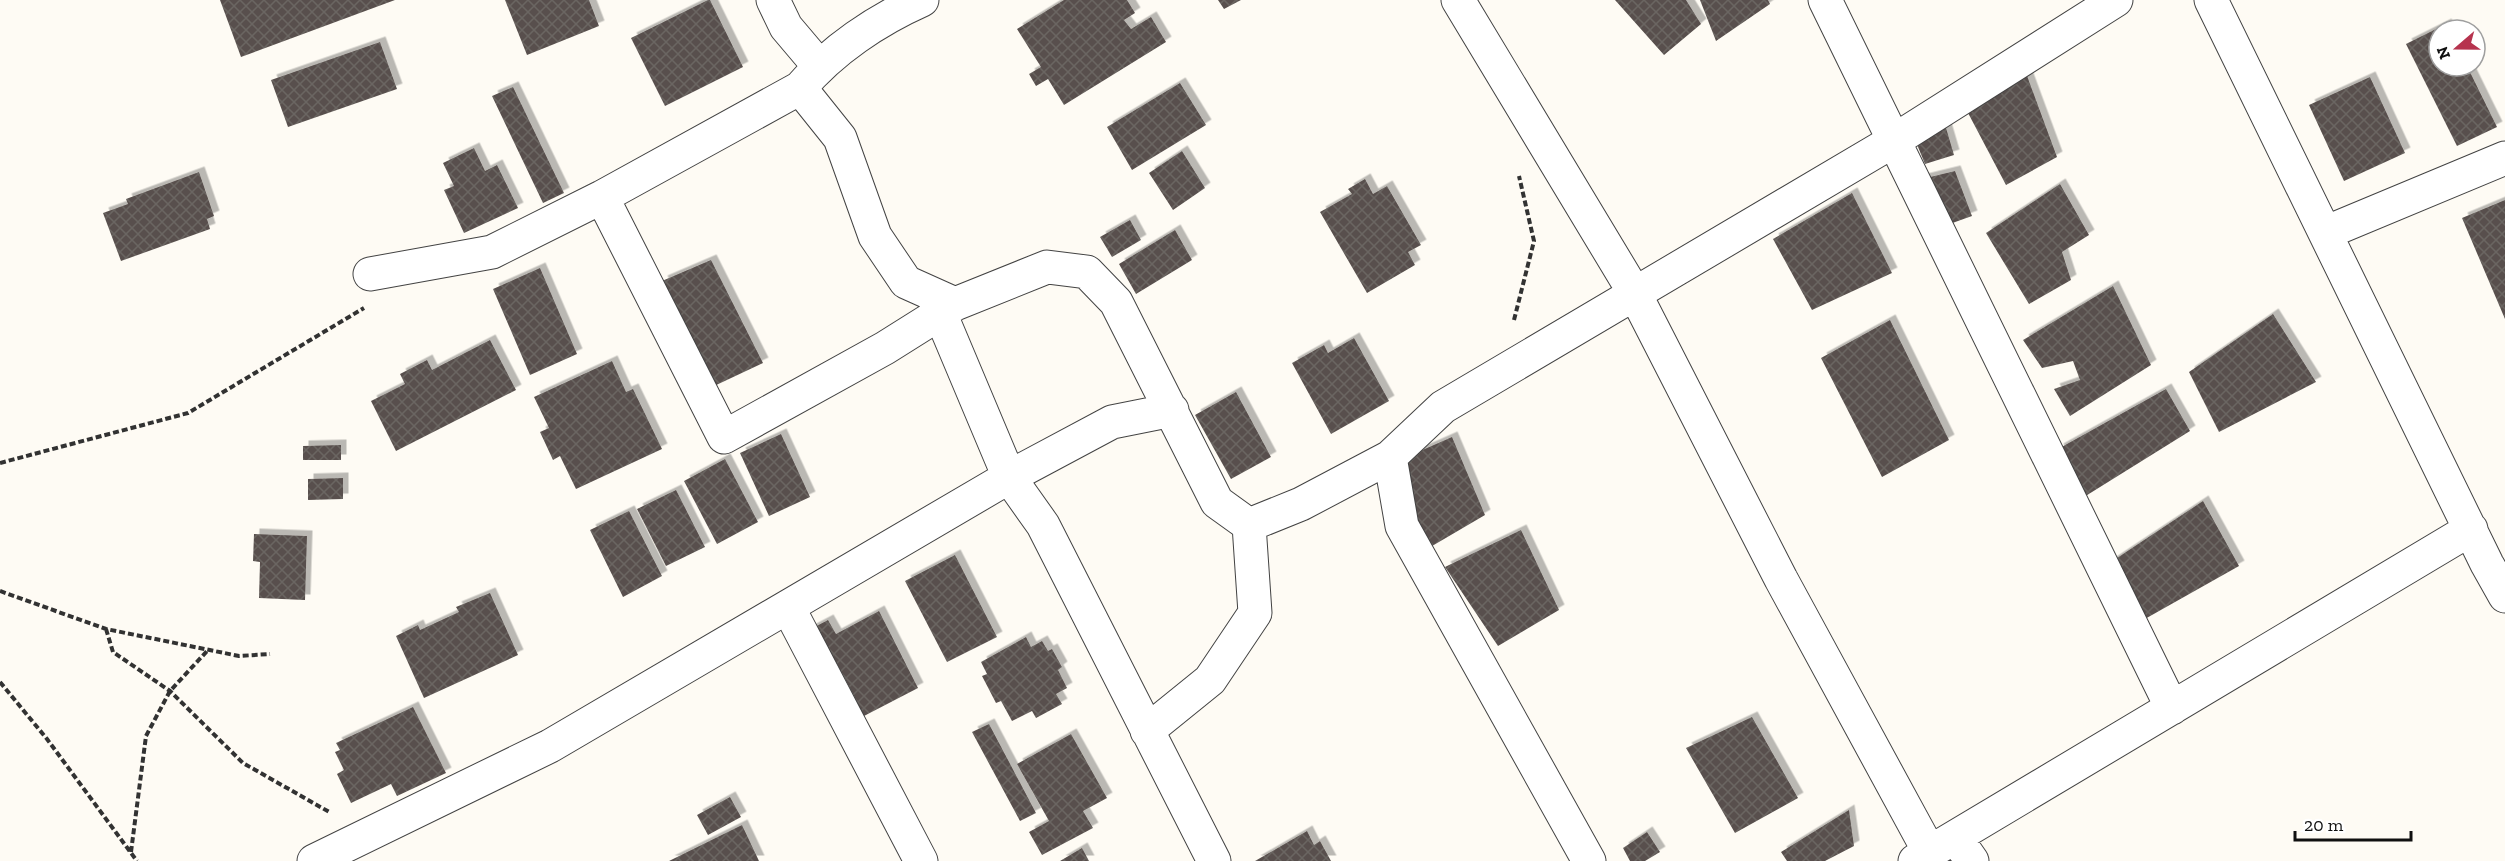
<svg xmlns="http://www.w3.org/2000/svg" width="2505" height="861" viewBox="0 0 2505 861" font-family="'Zilla Slab',serif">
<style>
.building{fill:url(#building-cross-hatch);filter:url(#shadow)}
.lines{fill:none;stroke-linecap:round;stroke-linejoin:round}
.minor-casing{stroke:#434343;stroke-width:35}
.path{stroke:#323232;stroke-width:4;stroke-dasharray:6 3;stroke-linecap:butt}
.minor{stroke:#fff;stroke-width:33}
</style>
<defs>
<pattern id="building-cross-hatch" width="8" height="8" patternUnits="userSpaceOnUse" patternTransform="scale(1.5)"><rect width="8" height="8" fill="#58504d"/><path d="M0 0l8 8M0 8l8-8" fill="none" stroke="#6b6562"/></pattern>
<filter id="shadow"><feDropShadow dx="5.5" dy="-5.5" stdDeviation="0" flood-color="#0004"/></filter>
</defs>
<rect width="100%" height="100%" fill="#fefbf4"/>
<path class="building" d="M 220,0 L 395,0 L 241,57 Z
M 505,0 L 589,0 L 599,26 L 527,55 Z
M 708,0 L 710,0 L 743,67 L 665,106 L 631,38 Z
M 1064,0 L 1127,0 L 1135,13 L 1124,20 L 1131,29 L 1151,17 L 1166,42 L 1064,105 L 1048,79 L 1036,86 L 1029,74 L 1041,67 L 1017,29 Z
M 1218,0 L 1241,0 L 1224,9 Z
M 1615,0 L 1686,0 L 1701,24 L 1664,55 Z
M 1700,0 L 1768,0 L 1770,4 L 1716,41 Z
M 2446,24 L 2449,30 L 2439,30 L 2439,66 L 2467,66 L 2497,127 L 2457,146 L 2406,44 Z
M 380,42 L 397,89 L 288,127 L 271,80 Z
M 2026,73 L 2057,157 L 2006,185 L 1967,111 Z
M 2370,77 L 2405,153 L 2344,181 L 2309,105 Z
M 1180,83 L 1206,125 L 1132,170 L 1107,127 Z
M 513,87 L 564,193 L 543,203 L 492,96 Z
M 1944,121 L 1954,155 L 1925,164 L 1916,142 Z
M 474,148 L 485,171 L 497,165 L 518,208 L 464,233 L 444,190 L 454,186 L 443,163 Z
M 1182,151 L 1205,188 L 1173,210 L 1149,173 Z
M 1955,171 L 1972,216 L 1944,226 L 1922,179 Z
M 199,172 L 214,216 L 207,219 L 210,229 L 121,261 L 103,213 L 128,204 L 126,199 Z
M 1365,179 L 1373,194 L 1387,186 L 1421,245 L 1408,252 L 1415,265 L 1367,293 L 1320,212 L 1352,194 L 1348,189 Z
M 2060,184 L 2089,235 L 2062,252 L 2071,280 L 2029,304 L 1986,233 Z
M 1852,193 L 1892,273 L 1812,310 L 1773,239 Z
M 2505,200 L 2505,319 L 2462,218 Z
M 1130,220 L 1141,240 L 1112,257 L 1100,237 Z
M 1175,230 L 1192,260 L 1136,294 L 1119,264 Z
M 711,260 L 763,363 L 712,387 L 662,281 Z
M 540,268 L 577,354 L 530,375 L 493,289 Z
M 2113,286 L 2151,365 L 2070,416 L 2054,389 L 2080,380 L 2073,361 L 2042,368 L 2023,340 Z
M 2273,314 L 2316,382 L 2219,432 L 2189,372 Z
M 1890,320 L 1949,440 L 1882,477 L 1821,358 Z
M 1354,338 L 1389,401 L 1331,434 L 1292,363 L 1324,345 L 1328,353 Z
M 490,340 L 516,390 L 396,451 L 371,401 L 405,384 L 400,374 L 427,360 L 432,370 Z
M 612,361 L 626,392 L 633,389 L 662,449 L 576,489 L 560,456 L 553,460 L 540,432 L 549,428 L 534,397 Z
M 2166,389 L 2190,431 L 2084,497 L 2058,449 Z
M 1236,392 L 1271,457 L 1231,479 L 1195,415 Z
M 781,434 L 810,497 L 769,516 L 740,453 Z
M 1452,437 L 1485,515 L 1427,549 L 1393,463 Z
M 341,445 L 341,460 L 303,460 L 303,446 Z
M 725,459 L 758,522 L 717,544 L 684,481 Z
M 343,478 L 343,499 L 308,500 L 308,479 Z
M 676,490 L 705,547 L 666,566 L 637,509 Z
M 2203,501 L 2239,566 L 2136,624 L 2108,564 Z
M 629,511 L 662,576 L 623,597 L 590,530 Z
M 1521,530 L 1559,610 L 1498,646 L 1445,567 Z
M 254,534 L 307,536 L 305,600 L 259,598 L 260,562 L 253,561 Z
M 955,555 L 997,637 L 947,662 L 905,581 Z
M 490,593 L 518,655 L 424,698 L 396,636 L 418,625 L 420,630 L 459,612 L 456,607 Z
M 879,611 L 918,688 L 864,716 L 862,713 L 854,717 L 846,703 L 855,698 L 837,664 L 828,668 L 809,630 L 828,620 L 836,634 Z
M 1026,637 L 1031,647 L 1042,641 L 1048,651 L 1052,649 L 1062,667 L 1058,670 L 1067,688 L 1056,694 L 1062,704 L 1036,718 L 1032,711 L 1012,721 L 1001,701 L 996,703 L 982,676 L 987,674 L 981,662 Z
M 413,707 L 446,773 L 397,796 L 391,784 L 351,803 L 337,774 L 344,770 L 335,752 L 340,750 L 336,743 Z
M 1752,717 L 1798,798 L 1735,833 L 1686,748 Z
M 989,724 L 1036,813 L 1020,821 L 972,732 Z
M 1071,734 L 1107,798 L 1083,811 L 1093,828 L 1042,855 L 1029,832 L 1049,821 L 1017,764 Z
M 730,797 L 741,817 L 708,835 L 697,815 Z
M 1849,810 L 1854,846 L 1825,861 L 1787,861 L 1781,852 Z
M 742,825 L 759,861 L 669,861 Z
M 1307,831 L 1314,845 L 1320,841 L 1331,861 L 1255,861 Z
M 1647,832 L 1660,852 L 1645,861 L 1630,861 L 1623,848 Z
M 1082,848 L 1089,861 L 1060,861 Z"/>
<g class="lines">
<defs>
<path id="minor" d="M 773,0 L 786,27 L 819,66
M 1458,0 L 1634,292 L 1781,579 L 1930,853
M 1825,0 L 2172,708
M 2211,0 L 2487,564 L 2505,596
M 800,88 L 840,138 L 875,236 L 906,282 L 955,304 L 1047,267 L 1087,272 L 1116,302 L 1217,502 L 1249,525
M 602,197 L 724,437 L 885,348 L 955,304
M 2325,233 L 2505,158
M 370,274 L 492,252 L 602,197 L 800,88 C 832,50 877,20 922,0
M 940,313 L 1009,477 L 1043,525 L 1214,861
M 1390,457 L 1402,526 L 1589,861
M 1249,525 L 1301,504 L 1390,457 L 1443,407 L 1895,140 L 2116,0
M 788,607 L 921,861
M 1147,731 L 1210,680 L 1255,613 L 1249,525
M 1956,838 L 1972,861
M 314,861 L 550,746 L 1009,477 L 1112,422 L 1172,410
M 1915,861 L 2471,529"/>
</defs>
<use href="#minor" class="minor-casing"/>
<path class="path" d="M 1514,320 L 1534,241 L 1519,176
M 0,463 L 188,413 L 364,308
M 0,591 L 106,629 L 239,656 L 270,654
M 106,629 L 113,652 L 170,691 L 243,763 L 331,813
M 0,682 L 47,739 L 137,861
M 131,852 L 146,736 L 170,691 L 208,650"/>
<use href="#minor" class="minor"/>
</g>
<g transform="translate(2457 48) rotate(250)"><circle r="28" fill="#ffffff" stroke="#9f9f9f" stroke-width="1.5"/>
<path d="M0-4.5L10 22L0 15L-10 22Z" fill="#b6334e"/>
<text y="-9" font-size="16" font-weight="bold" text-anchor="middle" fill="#101010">N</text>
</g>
<path d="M2295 831v9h116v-9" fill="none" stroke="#101010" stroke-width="3"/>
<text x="2304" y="831" font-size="18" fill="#101010" stroke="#ffffff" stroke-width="4.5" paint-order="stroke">20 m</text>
</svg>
